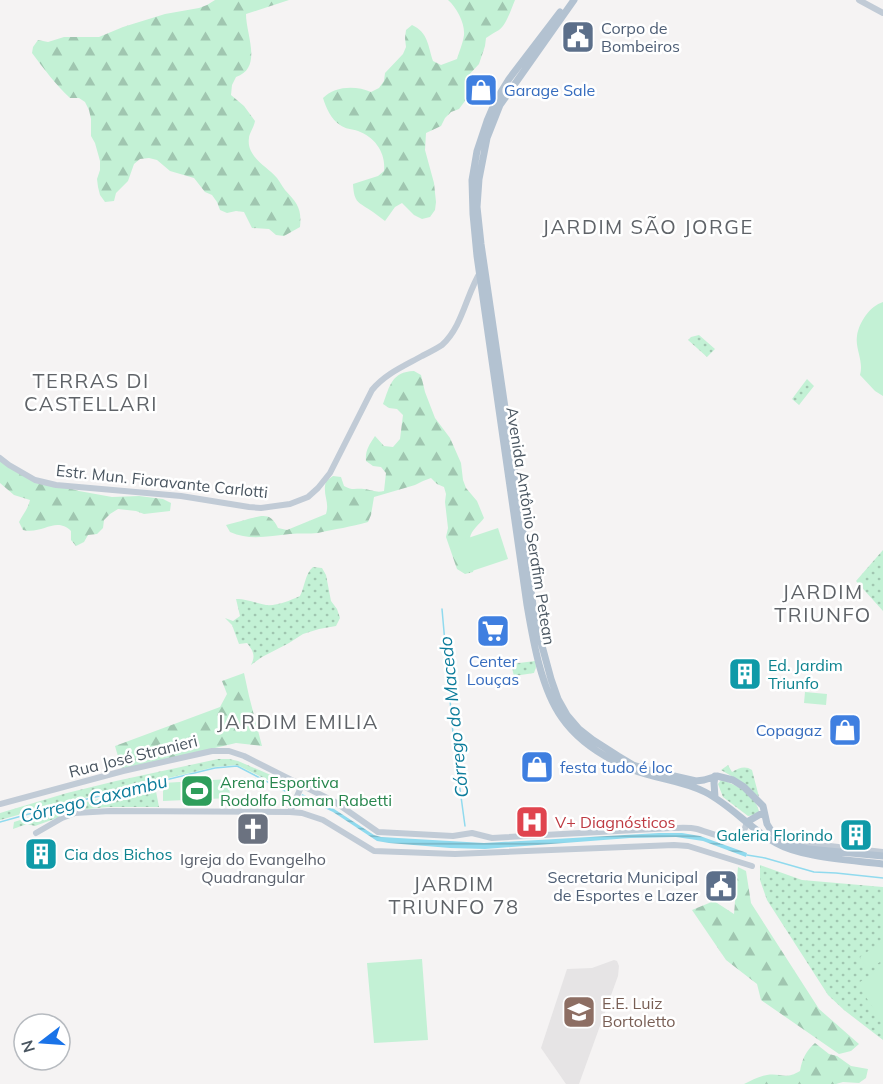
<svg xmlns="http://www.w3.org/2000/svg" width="883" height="1084" viewBox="0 0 883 1084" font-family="Mulish,sans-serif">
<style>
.education{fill:#e6e4e5}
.grass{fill:url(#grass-dots)}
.forest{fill:url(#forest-firs)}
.pitch{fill:#c3f1d5}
.water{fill:url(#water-rules)}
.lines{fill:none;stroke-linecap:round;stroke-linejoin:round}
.stream{stroke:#90daee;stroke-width:1.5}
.secondary{stroke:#c1cbd6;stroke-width:6}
.primary{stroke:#b3c2d1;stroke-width:7}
.labels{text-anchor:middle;stroke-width:5;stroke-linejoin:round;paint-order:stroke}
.service-label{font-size:16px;fill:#4e5e75;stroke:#fff;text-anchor:start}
.shop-label{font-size:16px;fill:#366cbe;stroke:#fff;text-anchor:start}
.street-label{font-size:16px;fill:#4a5661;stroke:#fff}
.culture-label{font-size:16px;fill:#0d838f;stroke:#fff;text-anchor:start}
.leisure-label{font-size:16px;fill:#27864d;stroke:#fff;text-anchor:start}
.health-label{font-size:16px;fill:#be3a42;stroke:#fff;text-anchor:start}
.worship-label{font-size:16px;fill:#5b616d;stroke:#fff}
.education-label{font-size:16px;fill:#785e54;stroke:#fff;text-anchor:start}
.water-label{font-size:18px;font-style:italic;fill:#0c7c9b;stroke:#fff}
.quarter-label{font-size:20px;letter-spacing:1.5px;fill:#5f6368;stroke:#fff}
</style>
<defs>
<pattern id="grass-dots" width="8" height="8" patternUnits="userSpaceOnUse" patternTransform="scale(1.5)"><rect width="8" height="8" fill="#c3f1d5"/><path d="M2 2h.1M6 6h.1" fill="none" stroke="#a0c6b0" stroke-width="1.8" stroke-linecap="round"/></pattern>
<pattern id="forest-firs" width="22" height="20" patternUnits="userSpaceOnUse" patternTransform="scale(1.5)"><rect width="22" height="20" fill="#c3f1d5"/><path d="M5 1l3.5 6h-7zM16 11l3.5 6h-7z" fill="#a0c6b0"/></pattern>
<pattern id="water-rules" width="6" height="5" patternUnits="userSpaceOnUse" patternTransform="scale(1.5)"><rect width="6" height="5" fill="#90daee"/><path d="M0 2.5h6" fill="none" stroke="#78b4c4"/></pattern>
</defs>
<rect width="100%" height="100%" fill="#f5f3f3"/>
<path class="education" d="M 614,960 L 617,961 L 619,966 L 618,976 L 579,1084 L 566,1084 L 541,1048 L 567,969 L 592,968 Z"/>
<path class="grass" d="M 699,335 L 715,349 L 707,357 L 688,340 L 691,337 Z
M 807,379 L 814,386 L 799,405 L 792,399 Z
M 883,550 L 883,611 L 856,581 Z
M 313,567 L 322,568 L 326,575 L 331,601 L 337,609 L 340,618 L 336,626 L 319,629 L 303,634 L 289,643 L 262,657 L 251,665 C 256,655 253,651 247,643 L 239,644 L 232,625 L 225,618 L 233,621 L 240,616 L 236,599 C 248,599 254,603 266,605 C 277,606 289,601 300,596 C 305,586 305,574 313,567 Z
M 535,661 L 536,667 L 534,673 L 514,676 L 511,664 Z
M 218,759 L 229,759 L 238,761 L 273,776 L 285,784 L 288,790 L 237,765 L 215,767 L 50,806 L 0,820 L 0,813 L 67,793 L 116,781 Z
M 728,765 L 732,772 C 739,768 745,765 752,770 L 759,797 L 740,781 L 721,770 Z
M 721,780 C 736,784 755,795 759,811 L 754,815 L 748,816 L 723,797 L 718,784 Z
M 155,786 L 159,807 L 107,807 L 79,810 L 35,826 L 27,824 L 13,829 L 14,822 C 60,807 108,797 155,786 Z
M 760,865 L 802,880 L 883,887 L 883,1040 L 844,1010 L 828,995 L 767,900 L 760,880 Z"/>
<path class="forest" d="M 215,0 L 289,0 L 246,14 C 246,35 263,68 236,77 L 232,85 L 231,95 L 244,106 L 255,121 C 254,127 249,134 249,138 C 246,157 267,166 277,178 C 280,182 282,186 285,190 C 297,203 302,208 300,227 L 284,236 L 276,235 L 269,229 L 252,228 L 244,212 L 236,211 L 227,213 L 220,210 L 217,202 L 212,195 L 205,192 L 194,178 L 170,171 L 157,160 L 149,158 L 140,159 L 134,164 L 128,181 L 116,193 L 114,201 L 105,202 L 100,195 L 98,187 L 97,179 L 100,170 L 100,161 L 95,143 L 91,136 L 91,119 L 89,110 L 85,102 L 79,98 L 70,98 C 56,85 44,69 32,53 L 33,47 L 38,40 L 48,42 L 64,37 L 99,37 L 123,27 L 165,14 L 199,8 L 207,5 Z
M 448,0 L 515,0 C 511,9 507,24 499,30 C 494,33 490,35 486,38 L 485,46 L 479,64 L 467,77 L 465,101 L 459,109 L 451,112 L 445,118 L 441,126 L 426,133 L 425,150 L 434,183 L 436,202 L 435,210 L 430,217 L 422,219 L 414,215 L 402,203 L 395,207 L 385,221 C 381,218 377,215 373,212 C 359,202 354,204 353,184 L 378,176 L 384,171 C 386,153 375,137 358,131 C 352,129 345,129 340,125 C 331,119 326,108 323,98 C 334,86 356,85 371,92 L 379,88 L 384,81 L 385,73 L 403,54 L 406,47 L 405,38 L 406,30 L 412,25 C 428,32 428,46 433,61 L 441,65 L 457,59 C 459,52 463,43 464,35 C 465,23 457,8 448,0 Z
M 414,371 L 421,375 L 425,392 L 435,418 L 450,438 L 461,463 L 463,480 L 466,488 L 477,501 L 484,518 C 480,524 471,530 470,538 C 469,552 479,555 473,572 L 465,574 L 457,569 L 446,537 L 448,528 L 445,502 L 446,494 L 444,487 L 437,484 L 431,478 L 423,481 L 415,485 L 374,497 L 371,515 L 368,522 C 351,527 335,529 318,533 C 309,534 299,533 290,534 C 269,536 250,541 230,532 L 226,525 C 232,523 239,522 245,520 C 261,516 270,511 278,528 L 287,530 L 326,514 C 330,501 322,495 326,481 L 333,476 L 341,477 L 344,486 C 353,491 355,488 364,489 C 373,490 376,493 384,491 L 386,473 L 381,467 L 373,466 L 366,461 C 365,451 369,445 375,436 L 384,446 L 393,447 L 400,439 L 403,415 L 397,409 L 389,408 L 383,404 C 390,386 391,372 414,371 Z
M 0,456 L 28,476 L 79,491 L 112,497 L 139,496 L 163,499 L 171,503 L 170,511 L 144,514 L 136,511 L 118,509 L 110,514 L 104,520 L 103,528 L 97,534 L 88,535 L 84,542 L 76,546 L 71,540 L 71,531 C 55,516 43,535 23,530 L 19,522 C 23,514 28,509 30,500 L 14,495 L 0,483 Z
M 244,673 L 249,696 L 262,746 L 236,743 L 122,770 L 115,746 L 220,707 L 227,694 L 222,681 Z
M 738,867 L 746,871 L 751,903 L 819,1009 L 859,1044 L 851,1051 L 839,1054 L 761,1000 L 757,984 L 726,960 L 692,910 L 714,901 L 734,914 Z
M 815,1043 L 829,1054 L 837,1056 L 851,1066 L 868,1069 L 866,1078 L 859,1083 L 843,1082 L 836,1084 L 744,1084 C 751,1081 759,1076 767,1075 C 782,1073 785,1080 800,1071 C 802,1059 806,1051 815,1043 Z"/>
<path class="pitch" d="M 883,302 L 883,396 L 875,391 L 860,375 C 864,361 855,349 857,336 C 859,322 870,306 883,302 Z
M 498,528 L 508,559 L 469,572 L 459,541 Z
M 805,692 L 827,694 L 826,705 L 804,703 Z
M 229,779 L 230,798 L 163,801 L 163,783 Z
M 881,942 L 883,945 L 883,960 L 868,970 L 860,957 Z
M 422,959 L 428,1040 L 374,1043 L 367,963 Z
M 883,966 L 883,1016 L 880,1018 L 857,984 Z"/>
<path class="water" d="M 302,794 L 331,807 L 374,835 L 381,837 L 484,843 L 659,833 L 682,833 L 700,836 L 747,853 L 746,857 L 703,841 L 676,837 L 630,838 L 485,849 L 450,848 L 389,843 L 377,841 L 333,812 L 301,797 Z"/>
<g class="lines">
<path class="stream" d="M 442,609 L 454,745 L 465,826
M 0,822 L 54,807 L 215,768 L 237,766 L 289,793
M 747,855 L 765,858 L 814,872 L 836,873 L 883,878"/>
<path class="secondary" d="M 859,0 L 883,13
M 0,458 L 9,465 L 35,480 L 56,485 L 181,496 L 249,507 L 261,508 L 290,504 L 308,497 L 318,488 L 330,473 L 372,390 C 385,374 404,366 422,356 C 428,353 436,349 442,345 C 463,326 466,294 481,271
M 0,804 L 123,771 L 212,751 L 229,751 L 244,756 L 335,802 L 378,832 L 453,836 L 472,833 L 492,838 L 672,828 C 680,828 689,827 697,829 C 715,834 741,849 747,822
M 290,812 L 302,785
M 36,833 L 62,818 L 75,813 L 110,811 L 290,812 L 302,813 L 323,820 L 374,851 L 455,854 L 674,845 L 688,846 L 752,866
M 794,842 L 883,852"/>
<path class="primary" d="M 574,0 L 500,105 L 487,138 L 479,179 L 477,207 L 481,244 L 520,510 L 535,620 L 551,679 L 558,699 L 567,715 L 579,729 L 593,740 L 618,756 L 633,765 L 652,771 L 696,781 L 704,780 L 717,776 L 733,780 L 744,787 L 763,806 L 767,824 L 772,832 L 783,840 L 794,845 L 808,849 L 883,856
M 560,12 L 509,79 L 496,100 L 487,121 L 477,151 L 472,180 L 473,214 L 477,256 L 527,605 C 533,640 541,689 562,718 C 578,741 605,758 631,769 C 655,779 682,780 705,792 C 731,805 750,829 776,843 C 802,858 852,860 883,864
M 715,797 L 714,783 L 715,776
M 747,822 L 764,812"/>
</g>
<defs>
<symbol id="civic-square" viewBox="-11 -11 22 22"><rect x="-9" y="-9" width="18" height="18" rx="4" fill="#5c6f8a" stroke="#fff"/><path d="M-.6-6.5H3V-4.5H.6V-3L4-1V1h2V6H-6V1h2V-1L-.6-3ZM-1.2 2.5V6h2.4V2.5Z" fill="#fff"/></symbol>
<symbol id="shop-square" viewBox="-11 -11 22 22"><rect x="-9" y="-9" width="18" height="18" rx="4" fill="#3f7fe0" stroke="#fff"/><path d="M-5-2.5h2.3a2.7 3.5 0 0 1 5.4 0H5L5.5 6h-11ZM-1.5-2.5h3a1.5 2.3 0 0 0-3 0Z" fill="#fff"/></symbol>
<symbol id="supermarket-square" viewBox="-11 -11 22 22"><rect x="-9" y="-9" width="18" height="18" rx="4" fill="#3f7fe0" stroke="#fff"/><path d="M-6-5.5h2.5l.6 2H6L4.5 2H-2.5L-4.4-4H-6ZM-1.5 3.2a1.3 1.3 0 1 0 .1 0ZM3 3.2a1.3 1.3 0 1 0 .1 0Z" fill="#fff"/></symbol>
<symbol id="building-square" viewBox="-11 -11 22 22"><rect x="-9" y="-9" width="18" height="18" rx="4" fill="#0f9aa8" stroke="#fff"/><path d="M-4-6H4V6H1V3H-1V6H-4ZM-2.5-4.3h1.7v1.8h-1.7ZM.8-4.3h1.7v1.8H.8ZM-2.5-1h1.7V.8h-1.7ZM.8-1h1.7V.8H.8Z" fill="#fff"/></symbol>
<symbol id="stadium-square" viewBox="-11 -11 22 22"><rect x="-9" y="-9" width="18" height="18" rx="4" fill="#2e9e5b" stroke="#fff"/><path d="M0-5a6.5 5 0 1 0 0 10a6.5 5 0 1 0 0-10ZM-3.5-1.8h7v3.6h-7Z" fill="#fff"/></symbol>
<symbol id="hospital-square" viewBox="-11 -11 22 22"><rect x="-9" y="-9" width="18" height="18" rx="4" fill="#e0444e" stroke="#fff"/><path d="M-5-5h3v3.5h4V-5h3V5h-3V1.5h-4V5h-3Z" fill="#fff"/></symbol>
<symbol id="church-square" viewBox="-11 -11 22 22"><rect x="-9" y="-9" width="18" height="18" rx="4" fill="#6b7280" stroke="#fff"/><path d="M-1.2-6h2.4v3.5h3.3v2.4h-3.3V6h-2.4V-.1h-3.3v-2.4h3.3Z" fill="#fff"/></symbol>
<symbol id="school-square" viewBox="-11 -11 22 22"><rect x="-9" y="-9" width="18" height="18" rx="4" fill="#8d6e63" stroke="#fff"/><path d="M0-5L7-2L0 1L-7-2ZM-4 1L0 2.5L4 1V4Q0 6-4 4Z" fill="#fff"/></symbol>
</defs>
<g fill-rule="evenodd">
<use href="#civic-square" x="559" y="18" width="38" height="38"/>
<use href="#shop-square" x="462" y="71" width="38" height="38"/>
<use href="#supermarket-square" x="474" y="612" width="38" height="38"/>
<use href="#building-square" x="726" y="655" width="38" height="38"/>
<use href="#shop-square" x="826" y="711" width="38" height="38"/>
<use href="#shop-square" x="518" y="748" width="38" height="38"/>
<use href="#stadium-square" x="178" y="772" width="38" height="38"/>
<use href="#hospital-square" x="513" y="803" width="38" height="38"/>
<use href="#church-square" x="234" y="810" width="38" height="38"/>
<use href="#building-square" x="837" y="816" width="38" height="38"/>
<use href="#building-square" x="22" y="835" width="38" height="38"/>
<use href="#civic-square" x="702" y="867" width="38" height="38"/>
<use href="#school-square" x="560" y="993" width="38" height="38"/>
</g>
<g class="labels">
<g class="service-label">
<text x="601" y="34">Corpo de<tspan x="601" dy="18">Bombeiros</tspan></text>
<text x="698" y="883" text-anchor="end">Secretaria Municipal<tspan x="698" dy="18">de Esportes e Lazer</tspan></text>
</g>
<g class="shop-label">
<text x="504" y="96">Garage Sale</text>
<text x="493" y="667" text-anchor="middle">Center<tspan x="493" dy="18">Louças</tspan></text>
<text x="822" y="736" text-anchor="end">Copagaz</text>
<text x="560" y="773">festa tudo é loc</text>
</g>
<g class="street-label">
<text transform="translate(162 481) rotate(6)" y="6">Estr. Mun. Fioravante Carlotti</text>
<text transform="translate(531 526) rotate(81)" y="6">Avenida Antônio Serafim Petean</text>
<text transform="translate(133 756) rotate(-14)" y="6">Rua José Stranieri</text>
</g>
<g class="culture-label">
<text x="768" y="671">Ed. Jardim<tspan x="768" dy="18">Triunfo</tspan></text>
<text x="833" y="841" text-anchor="end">Galeria Florindo</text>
<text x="64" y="860">Cia dos Bichos</text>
</g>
<g class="leisure-label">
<text x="220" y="788">Arena Esportiva<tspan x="220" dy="18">Rodolfo Roman Rabetti</tspan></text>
</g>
<g class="health-label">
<text x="555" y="828">V+ Diagnósticos</text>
</g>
<g class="worship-label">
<text x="253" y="865">Igreja do Evangelho<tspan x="253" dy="18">Quadrangular</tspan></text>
</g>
<g class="education-label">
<text x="602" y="1009">E.E. Luiz<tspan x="602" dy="18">Bortoletto</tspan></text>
</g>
<g class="water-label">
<text transform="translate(454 717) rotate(-96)" y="6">Córrego do Macedo</text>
<text transform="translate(94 799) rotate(-14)" y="6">Córrego Caxambu</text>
</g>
<g class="quarter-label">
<text x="648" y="234">JARDIM SÃO JORGE</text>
<text x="91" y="388">TERRAS DI<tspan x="91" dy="23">CASTELLARI</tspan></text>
<text x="823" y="599">JARDIM<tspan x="823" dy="23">TRIUNFO</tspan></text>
<text x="298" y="729">JARDIM EMILIA</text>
<text x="454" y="891">JARDIM<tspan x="454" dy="23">TRIUNFO 78</tspan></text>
</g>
</g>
<g transform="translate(42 1042) rotate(253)"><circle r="28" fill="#ffffff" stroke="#b7bbc0" stroke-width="1.5"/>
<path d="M0-4.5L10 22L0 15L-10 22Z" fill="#1a73e8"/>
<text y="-9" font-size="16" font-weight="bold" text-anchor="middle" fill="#4a5661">N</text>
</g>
</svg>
